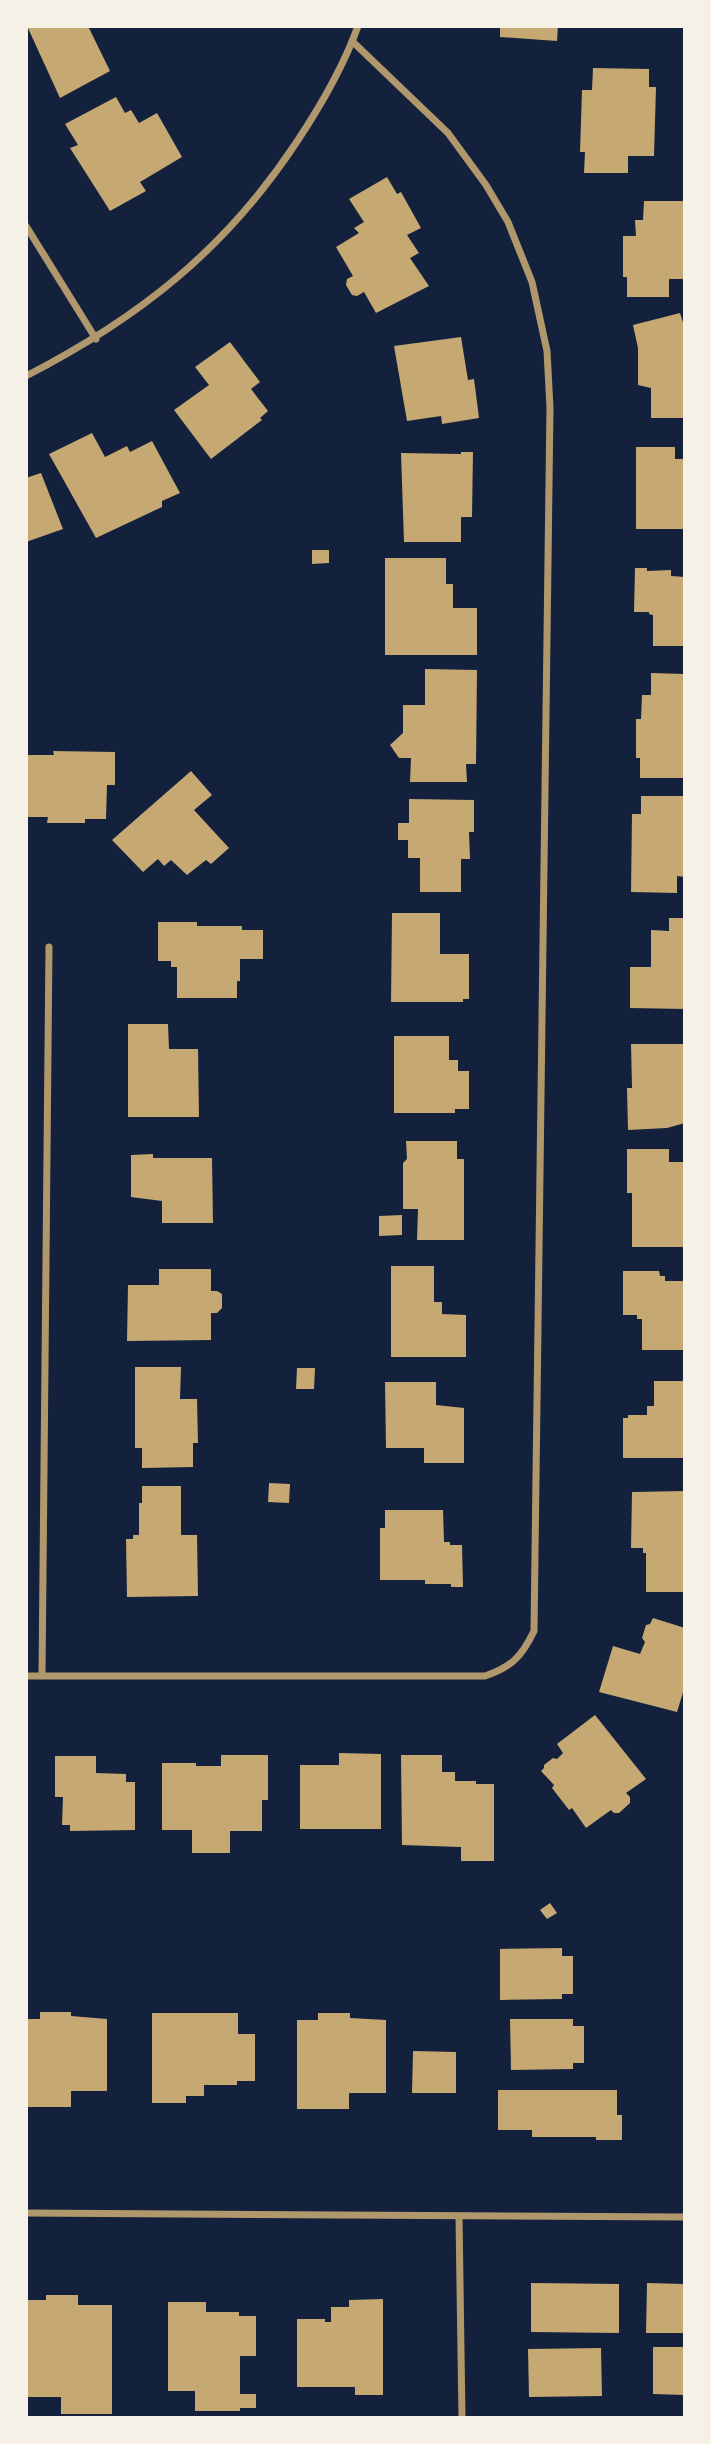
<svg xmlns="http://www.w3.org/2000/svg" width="711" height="2444" viewBox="0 0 711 2444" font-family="'Archivo Narrow',sans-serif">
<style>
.building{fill:#c6a872}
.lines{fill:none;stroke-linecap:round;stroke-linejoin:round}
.minor{stroke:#b1986c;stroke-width:7}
</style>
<rect width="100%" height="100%" fill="#14213d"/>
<path class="building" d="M 27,26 L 88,26 L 110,71 L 60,98 Z
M 500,26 L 558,26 L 557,41 L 500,37 Z
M 593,68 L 649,69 L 649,87 L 656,87 L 654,156 L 628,156 L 628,173 L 584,173 L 585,152 L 580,152 L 582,90 L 592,90 Z
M 116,97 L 125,113 L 131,110 L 139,123 L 157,113 L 182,157 L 140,182 L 146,191 L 110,211 L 70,148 L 78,145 L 65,124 Z
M 387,177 L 397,194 L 401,192 L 421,228 L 407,235 L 419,253 L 410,258 L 429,286 L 376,313 L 364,292 L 357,296 L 352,295 L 346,285 L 347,279 L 353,276 L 336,247 L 359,233 L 354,228 L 364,222 L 349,199 Z
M 644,201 L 685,201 L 685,279 L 669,279 L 669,297 L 627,297 L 627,277 L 623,277 L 623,236 L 636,236 L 635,220 L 643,220 Z
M 680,313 L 685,329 L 685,418 L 651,418 L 651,388 L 638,385 L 638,348 L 633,325 Z
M 461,337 L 468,380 L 474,379 L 479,418 L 442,424 L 441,416 L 407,421 L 394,346 Z
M 230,342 L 260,382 L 251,389 L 268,411 L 260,418 L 262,420 L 211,459 L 174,410 L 209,385 L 195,367 Z
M 92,433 L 105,457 L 127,446 L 130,452 L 152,441 L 180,493 L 162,501 L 162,507 L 96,538 L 49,454 Z
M 636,447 L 675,447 L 675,459 L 685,459 L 685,529 L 636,529 Z
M 461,452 L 473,452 L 472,517 L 461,517 L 461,542 L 404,542 L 401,453 L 461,454 Z
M 41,473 L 63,529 L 26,542 L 26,478 Z
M 312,550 L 329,550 L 329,563 L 312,564 Z
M 385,558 L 446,558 L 446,584 L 453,584 L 453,608 L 477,608 L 477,655 L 385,655 Z
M 635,568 L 647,568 L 647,571 L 671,570 L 671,576 L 685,577 L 685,646 L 653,646 L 653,615 L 649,614 L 649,612 L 634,612 Z
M 425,669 L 477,670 L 476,764 L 466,764 L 467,782 L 410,782 L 411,758 L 399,758 L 390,745 L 403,733 L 403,705 L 425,705 Z
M 651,673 L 685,674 L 685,778 L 640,778 L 640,758 L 636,758 L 636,719 L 641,719 L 642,695 L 651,695 Z
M 53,751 L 115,752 L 115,785 L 107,785 L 106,819 L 85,819 L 85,823 L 47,823 L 48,817 L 26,817 L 26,755 L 54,755 Z
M 191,771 L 212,795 L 194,810 L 229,848 L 211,864 L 206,860 L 187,875 L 171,860 L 164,866 L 158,859 L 143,872 L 112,840 Z
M 641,796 L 685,796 L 685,877 L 677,876 L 677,893 L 631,892 L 632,814 L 641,814 Z
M 409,799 L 474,800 L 474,832 L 469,832 L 470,859 L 461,859 L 461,892 L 420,892 L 420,858 L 408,858 L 408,840 L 398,840 L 398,823 L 409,823 Z
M 392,913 L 440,913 L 440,954 L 469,954 L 469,999 L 463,999 L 463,1002 L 391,1002 Z
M 669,918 L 685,918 L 685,1009 L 630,1008 L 630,967 L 651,967 L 651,930 L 669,931 Z
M 158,922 L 197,922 L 197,926 L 242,926 L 242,930 L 263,930 L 263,959 L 240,959 L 240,981 L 237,981 L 237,998 L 177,998 L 177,967 L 171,967 L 171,961 L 158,961 Z
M 128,1024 L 168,1024 L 169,1049 L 198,1049 L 199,1117 L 128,1117 Z
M 394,1036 L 449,1036 L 449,1060 L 458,1060 L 458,1071 L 469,1071 L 469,1109 L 455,1109 L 455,1113 L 394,1113 Z
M 631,1044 L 685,1044 L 685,1123 L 667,1128 L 628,1130 L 627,1088 L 632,1088 Z
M 406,1141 L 457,1141 L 457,1159 L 464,1159 L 464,1240 L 417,1240 L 418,1209 L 403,1209 L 403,1163 L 407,1159 Z
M 627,1149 L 669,1149 L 669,1162 L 685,1162 L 685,1247 L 632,1247 L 632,1193 L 627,1193 Z
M 153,1154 L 153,1158 L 212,1158 L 213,1223 L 162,1223 L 162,1201 L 131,1197 L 131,1155 Z
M 402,1215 L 402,1235 L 379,1236 L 379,1216 Z
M 391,1266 L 434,1266 L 434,1302 L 442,1302 L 442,1314 L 466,1315 L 466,1357 L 391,1357 Z
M 159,1269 L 211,1269 L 211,1291 L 217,1291 L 222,1294 L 222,1308 L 217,1313 L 211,1313 L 211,1340 L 127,1341 L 128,1285 L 159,1285 Z
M 623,1271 L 659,1271 L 660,1276 L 665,1276 L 665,1281 L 685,1281 L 685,1350 L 642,1350 L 642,1319 L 637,1319 L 637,1315 L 623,1315 Z
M 135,1367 L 181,1367 L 180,1399 L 197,1399 L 198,1443 L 193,1443 L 193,1467 L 142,1468 L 142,1448 L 135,1448 Z
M 297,1368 L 315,1368 L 314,1389 L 296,1389 Z
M 654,1381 L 685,1381 L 685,1458 L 623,1458 L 623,1418 L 628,1418 L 628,1415 L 647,1415 L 647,1406 L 654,1406 Z
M 385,1382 L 436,1382 L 436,1405 L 464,1408 L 464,1463 L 424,1463 L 424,1448 L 386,1448 Z
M 269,1483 L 290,1484 L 289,1503 L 268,1502 Z
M 142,1486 L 181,1486 L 181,1535 L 197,1535 L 198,1596 L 127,1597 L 126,1539 L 133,1539 L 133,1535 L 139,1535 L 139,1503 L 142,1503 Z
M 685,1491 L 685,1592 L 646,1592 L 646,1553 L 643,1553 L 643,1548 L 631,1548 L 632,1492 Z
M 385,1510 L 443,1510 L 444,1542 L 450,1542 L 450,1545 L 462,1545 L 463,1587 L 451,1587 L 451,1584 L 425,1584 L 425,1580 L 380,1580 L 380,1528 L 385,1528 Z
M 653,1618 L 685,1628 L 685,1686 L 677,1712 L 599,1692 L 613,1646 L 640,1654 L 645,1642 L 642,1638 L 646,1625 L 650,1624 Z
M 595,1715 L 646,1779 L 626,1793 L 630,1797 L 630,1803 L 619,1813 L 614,1813 L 611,1810 L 586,1828 L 572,1808 L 569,1810 L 552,1788 L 554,1785 L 541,1771 L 544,1768 L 544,1765 L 553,1758 L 557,1759 L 563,1753 L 557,1744 Z
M 339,1753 L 381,1754 L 381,1829 L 300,1829 L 300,1765 L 339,1765 Z
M 221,1755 L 268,1755 L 268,1800 L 262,1800 L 262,1831 L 230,1831 L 230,1853 L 192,1853 L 192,1830 L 162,1830 L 162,1763 L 196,1763 L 196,1766 L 221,1766 Z
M 401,1755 L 442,1755 L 442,1772 L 455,1772 L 455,1781 L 476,1781 L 476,1784 L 494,1784 L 494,1861 L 461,1861 L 461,1847 L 402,1845 Z
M 55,1756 L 96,1756 L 96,1773 L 126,1774 L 126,1782 L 135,1782 L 135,1830 L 70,1831 L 70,1825 L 62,1825 L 63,1797 L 55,1797 Z
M 550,1903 L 557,1913 L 547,1919 L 540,1910 Z
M 562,1948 L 562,1956 L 573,1956 L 573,1994 L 562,1994 L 562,1999 L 500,2000 L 500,1949 Z
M 40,2012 L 71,2012 L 71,2016 L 107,2019 L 107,2091 L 71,2091 L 71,2107 L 26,2107 L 26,2019 L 40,2019 Z
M 152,2013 L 238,2013 L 238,2034 L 255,2034 L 255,2081 L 237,2081 L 237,2085 L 204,2085 L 204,2096 L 186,2096 L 186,2103 L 152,2103 Z
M 318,2013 L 350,2013 L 350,2018 L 386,2020 L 386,2093 L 349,2093 L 349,2109 L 297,2109 L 297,2020 L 318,2020 Z
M 510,2019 L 573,2019 L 573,2026 L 584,2026 L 584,2063 L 573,2063 L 573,2069 L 511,2070 Z
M 413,2051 L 456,2052 L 456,2093 L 412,2093 Z
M 498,2090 L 617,2090 L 617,2115 L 622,2115 L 622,2140 L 596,2140 L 596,2137 L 532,2137 L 532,2130 L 498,2130 Z
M 531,2283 L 619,2284 L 619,2333 L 531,2332 Z
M 647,2283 L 685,2284 L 685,2333 L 646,2333 Z
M 46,2295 L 78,2295 L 78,2305 L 112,2305 L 112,2414 L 61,2414 L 61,2397 L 26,2397 L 26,2300 L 46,2300 Z
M 383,2299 L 383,2395 L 355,2395 L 355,2387 L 297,2387 L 297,2319 L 325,2319 L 325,2322 L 331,2322 L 331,2307 L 349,2307 L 349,2300 Z
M 168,2302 L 206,2302 L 206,2312 L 239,2312 L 239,2316 L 256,2316 L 256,2356 L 240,2356 L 240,2394 L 256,2394 L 256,2408 L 240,2408 L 240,2411 L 195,2411 L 195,2391 L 168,2391 Z
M 653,2347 L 685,2347 L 685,2395 L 653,2394 Z
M 601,2348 L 602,2396 L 529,2397 L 528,2349 Z"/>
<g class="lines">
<path class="minor" d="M 26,226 L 96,339
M 26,376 C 139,318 225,250 296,143 C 320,107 343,68 358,26
M 26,1676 L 485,1676 C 512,1667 522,1656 534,1631 L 550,408 L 547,351 L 532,282 L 508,222 L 486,185 L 448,133 L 352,41
M 42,1676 L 49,947
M 26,2213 L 685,2217
M 459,2217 L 462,2418"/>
</g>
<rect width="711" height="2444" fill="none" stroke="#f6f1e7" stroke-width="56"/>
</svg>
